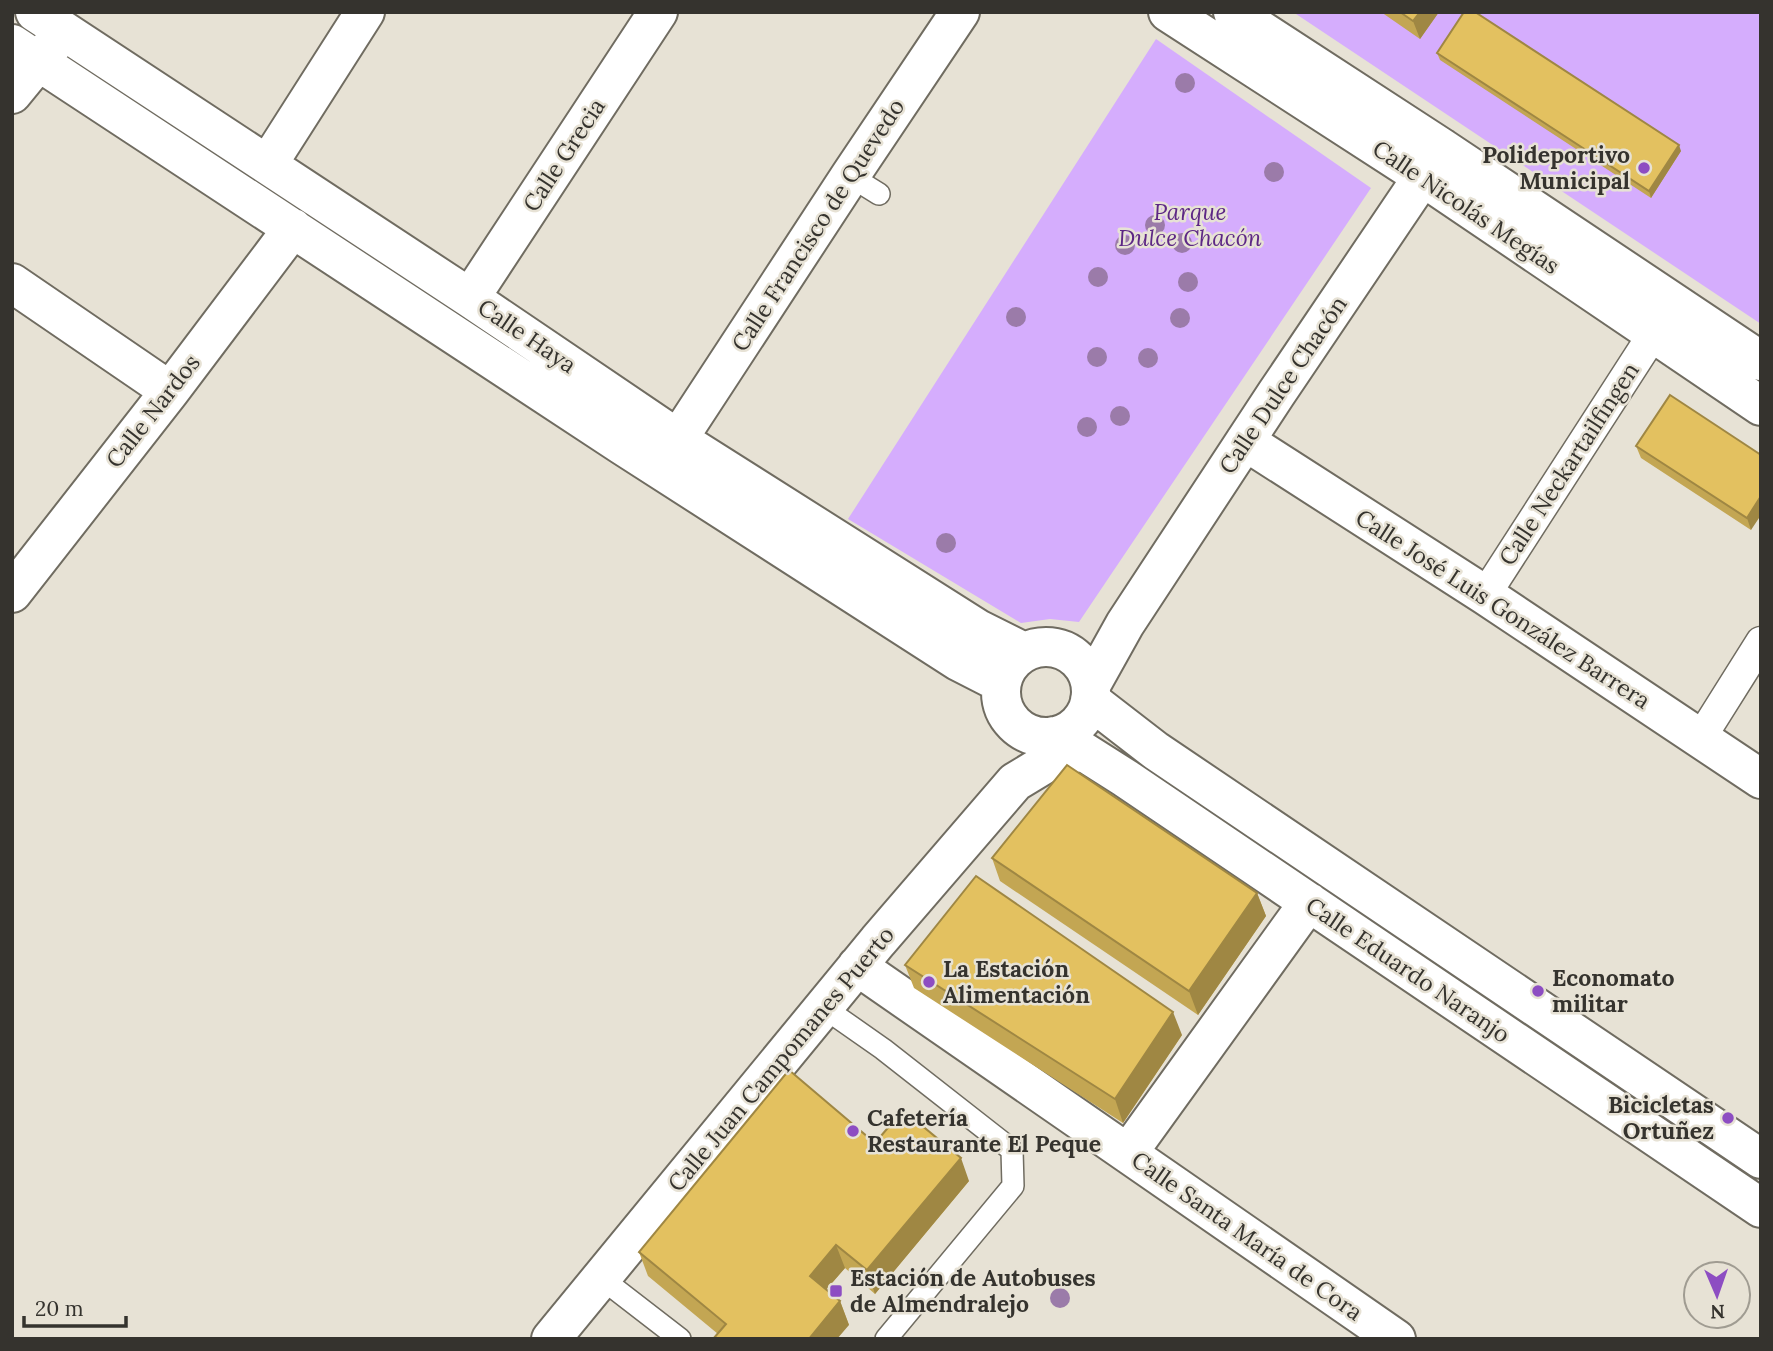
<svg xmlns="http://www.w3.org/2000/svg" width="1773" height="1351" viewBox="0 0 1773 1351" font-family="Lora,serif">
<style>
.green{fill:#d5adfd}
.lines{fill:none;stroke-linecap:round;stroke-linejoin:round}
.service-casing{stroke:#706c61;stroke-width:24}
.pedestrian-casing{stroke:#706c61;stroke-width:33}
.minor-casing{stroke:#706c61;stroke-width:42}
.service{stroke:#fff;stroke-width:21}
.pedestrian{stroke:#fff;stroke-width:30}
.minor{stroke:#fff;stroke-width:38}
.tree{fill:#9b7ba9}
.wall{fill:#c3a653}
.shaded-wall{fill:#9f8743}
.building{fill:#e3c160;stroke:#9f8743;stroke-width:2}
.poi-dot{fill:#8d4dc2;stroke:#e7e2d5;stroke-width:2.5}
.labels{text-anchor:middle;stroke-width:5;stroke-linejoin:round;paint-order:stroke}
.street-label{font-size:23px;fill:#35332e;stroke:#e7e2d5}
.poi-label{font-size:23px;font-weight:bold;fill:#35332e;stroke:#e7e2d5;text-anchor:start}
.park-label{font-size:23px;font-style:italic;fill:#5d2785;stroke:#e7e2d5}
</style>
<rect width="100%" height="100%" fill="#e7e2d5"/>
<path class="green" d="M 1293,12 L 1761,12 L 1761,324 Z
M 1156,39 L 1371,188 L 1079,622 L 1050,619 L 1021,623 L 848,519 Z"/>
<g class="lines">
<defs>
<path id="service" d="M 850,176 L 879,194
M 823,1007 L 883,1049 L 1012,1150 L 1013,1186 L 886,1339
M 601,1278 L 680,1339"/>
<path id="pedestrian" d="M 1485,595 L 1654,333
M 1700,739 L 1761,642"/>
<path id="minor" d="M 35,12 L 470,298 L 678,439 L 978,629 L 1024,652
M 1168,12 L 1423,177 L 1761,406
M 1233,12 L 1442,148 L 1761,361
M 12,44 L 622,445 L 958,661 L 1001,683
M 12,94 L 53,44
M 268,164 L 365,12
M 12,283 L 170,391
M 470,298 L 658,12
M 678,439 L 850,176 L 960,12
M 1245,441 L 1485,595 L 1761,779
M 12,593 L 170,391 L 293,228
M1001 692a45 45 0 1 1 90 0a45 45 0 1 1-90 0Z
M 1091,685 L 1125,624 L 1276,394 L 1442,148
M 1090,700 L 1156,751 L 1761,1159
M 1054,736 L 1084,752 L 1125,778 L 1761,1208
M 857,966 L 1396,1339
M 1128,1153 L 1309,902
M 551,1339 L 878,941 L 1015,782 L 1053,759 L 1066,754 L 1084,752"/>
</defs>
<use href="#service" class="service-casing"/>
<use href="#pedestrian" class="pedestrian-casing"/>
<use href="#minor" class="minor-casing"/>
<use href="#service" class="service"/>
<use href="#pedestrian" class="pedestrian"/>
<use href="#minor" class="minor"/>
</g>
<g class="tree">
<circle cx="1185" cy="83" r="10"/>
<circle cx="1274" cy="172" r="10"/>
<circle cx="1155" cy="225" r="10"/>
<circle cx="1182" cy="243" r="10"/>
<circle cx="1125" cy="245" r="10"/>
<circle cx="1098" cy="277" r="10"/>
<circle cx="1188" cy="282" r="10"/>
<circle cx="1016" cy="317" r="10"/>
<circle cx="1180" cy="318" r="10"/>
<circle cx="1097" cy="357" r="10"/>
<circle cx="1148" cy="358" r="10"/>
<circle cx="1120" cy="416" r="10"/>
<circle cx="1087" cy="427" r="10"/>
<circle cx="946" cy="543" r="10"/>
<circle cx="1060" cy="1298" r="10"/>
</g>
<path class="wall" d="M 1381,12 L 1439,12 L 1420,39 Z
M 1437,53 L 1681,151 L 1651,198 L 1440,60 Z
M 1636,446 L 1761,455 L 1751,530 L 1641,458 Z
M 992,858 L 1257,893 L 1266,916 L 1198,1015 L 1000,881 Z
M 905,965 L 1182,1035 L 1123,1123 L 914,988 Z
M 875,1143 L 969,1181 L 875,1294 L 845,1268 L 826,1290 L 840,1301 L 849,1325 L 718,1334 L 648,1276 L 639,1252 Z"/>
<path class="shaded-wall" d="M 1420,12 L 1439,12 L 1420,39 L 1413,21 Z
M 1679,145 L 1681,151 L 1651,198 L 1649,191 Z
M 1761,496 L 1761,515 L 1751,530 L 1747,518 Z
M 1257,893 L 1266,916 L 1198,1015 L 1189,991 Z
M 1173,1012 L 1182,1035 L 1123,1123 L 1115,1099 Z
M 961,1158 L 969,1181 L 875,1294 L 867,1270 Z
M 836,1245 L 845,1268 L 818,1299 L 810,1276 Z
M 840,1301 L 849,1325 L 837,1339 L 809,1339 Z"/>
<path class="building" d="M 1400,12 L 1420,12 L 1413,21 Z
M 1464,12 L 1475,12 L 1679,145 L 1649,191 L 1437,53 Z
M 1670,395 L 1761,455 L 1761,496 L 1747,518 L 1636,446 Z
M 1067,765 L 1257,893 L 1189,991 L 992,858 Z
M 976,876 L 1173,1012 L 1115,1099 L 905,965 Z
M 789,1070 L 875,1143 L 903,1110 L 961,1158 L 867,1270 L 836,1245 L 810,1276 L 840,1301 L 809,1339 L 713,1339 L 726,1324 L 639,1252 Z"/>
<g class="poi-dot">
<circle cx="1644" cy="168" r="7"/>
<circle cx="929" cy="982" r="7"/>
<circle cx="1538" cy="991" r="7"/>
<circle cx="1728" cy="1118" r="7"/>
<circle cx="853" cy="1131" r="7"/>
<rect x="829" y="1284" width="14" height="14" rx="3.5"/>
</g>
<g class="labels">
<g class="street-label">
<text transform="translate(564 155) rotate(-57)" y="8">Calle Grecia</text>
<text transform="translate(1466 207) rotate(34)" y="8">Calle Nicolás Megías</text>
<text transform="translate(818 225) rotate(-57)" y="8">Calle Francisco de Quevedo</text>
<text transform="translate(527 336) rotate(34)" y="8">Calle Haya</text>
<text transform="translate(1283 385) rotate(-56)" y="8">Calle Dulce Chacón</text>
<text transform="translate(153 411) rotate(-52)" y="8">Calle Nardos</text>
<text transform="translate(1569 464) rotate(-57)" y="8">Calle Neckartailfingen</text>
<text transform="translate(1503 609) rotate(33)" y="8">Calle José Luis González Barrera</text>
<text transform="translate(1408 970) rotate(34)" y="8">Calle Eduardo Naranjo</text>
<text transform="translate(781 1059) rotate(-50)" y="8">Calle Juan Campomanes Puerto</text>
<text transform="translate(1247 1236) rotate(35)" y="8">Calle Santa María de Cora</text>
</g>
<g class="poi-label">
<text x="1630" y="163" text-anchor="end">Polideportivo<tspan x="1630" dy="26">Municipal</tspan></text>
<text x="943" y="977">La Estación<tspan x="943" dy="26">Alimentación</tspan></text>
<text x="1552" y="986">Economato<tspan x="1552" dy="26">militar</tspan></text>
<text x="1714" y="1113" text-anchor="end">Bicicletas<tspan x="1714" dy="26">Ortuñez</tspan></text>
<text x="867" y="1126">Cafetería<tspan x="867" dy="26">Restaurante El Peque</tspan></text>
<text x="850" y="1286">Estación de Autobuses<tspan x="850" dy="26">de Almendralejo</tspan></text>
</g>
<g class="park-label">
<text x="1190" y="220">Parque<tspan x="1190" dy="26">Dulce Chacón</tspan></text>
</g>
</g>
<rect width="1773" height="1351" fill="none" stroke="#35332e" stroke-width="28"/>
<g transform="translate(1717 1295) rotate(178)"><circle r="33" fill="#e7e2d5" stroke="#a09c92" stroke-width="2"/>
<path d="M0-5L12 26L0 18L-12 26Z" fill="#8d4dc2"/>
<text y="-10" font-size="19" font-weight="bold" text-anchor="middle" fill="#35332e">N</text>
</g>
<path d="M24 1316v10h102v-10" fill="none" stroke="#35332e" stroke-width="3.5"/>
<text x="35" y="1316" font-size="21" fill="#35332e" stroke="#e7e2d5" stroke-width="5" paint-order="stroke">20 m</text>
</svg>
